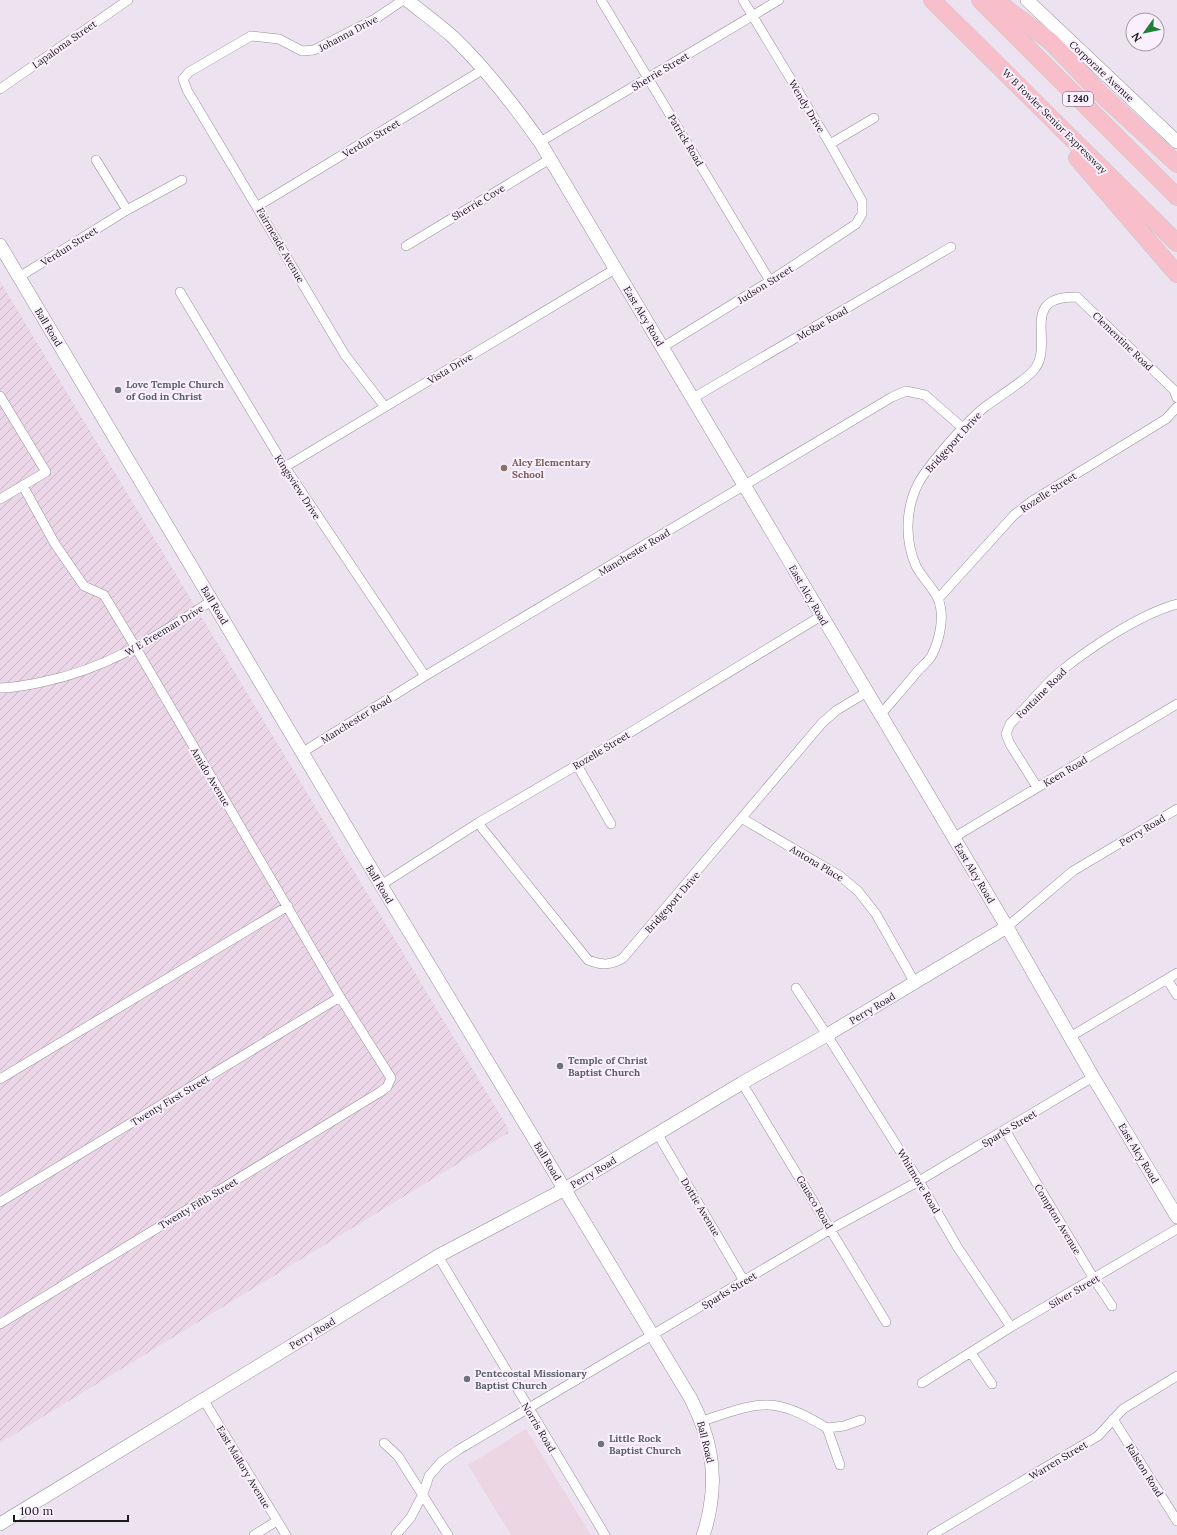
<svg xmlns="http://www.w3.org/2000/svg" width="1177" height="1535" viewBox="0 0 1177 1535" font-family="Lora,serif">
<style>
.industrial{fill:url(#industrial-furrows)}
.education{fill:#ecd6e3}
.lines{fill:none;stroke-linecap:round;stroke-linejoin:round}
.street-casing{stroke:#978e99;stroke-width:10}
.secondary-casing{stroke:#978e99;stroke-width:14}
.highway-casing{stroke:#c9c8c9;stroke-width:18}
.street{stroke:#fff;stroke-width:9}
.secondary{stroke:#fff;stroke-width:13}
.highway{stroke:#f8bfca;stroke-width:17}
.worship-dot{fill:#6b7280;stroke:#faf0fd;stroke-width:1.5}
.education-dot{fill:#8d6e63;stroke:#faf0fd;stroke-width:1.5}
.labels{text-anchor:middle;stroke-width:4;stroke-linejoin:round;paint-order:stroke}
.shield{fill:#faf0fd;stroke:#5f5a61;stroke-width:1}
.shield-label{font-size:9px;font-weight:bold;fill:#1d1a1e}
.street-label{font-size:10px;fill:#1d1a1e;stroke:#faf0fd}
.worship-label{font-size:10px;font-weight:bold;fill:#5b616d;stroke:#faf0fd;text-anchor:start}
.education-label{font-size:10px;font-weight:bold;fill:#785e54;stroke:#faf0fd;text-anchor:start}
</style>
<defs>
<pattern id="industrial-furrows" width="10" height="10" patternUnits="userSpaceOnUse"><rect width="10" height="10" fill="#ead6e6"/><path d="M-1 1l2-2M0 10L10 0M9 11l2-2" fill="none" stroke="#c8b7c5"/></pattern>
</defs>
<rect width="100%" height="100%" fill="#ede3f0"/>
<path class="industrial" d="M 0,281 L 508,1128 L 508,1133 L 0,1443 Z"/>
<path class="education" d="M 526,1429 L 591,1535 L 511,1535 L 468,1465 Z"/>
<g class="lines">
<defs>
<path id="street" d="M 601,0 L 770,281
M 0,89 L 128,0
M 540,142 L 779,0
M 830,144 L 874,118
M 96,160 L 127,210
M 258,206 L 484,69
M 406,246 L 550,159
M 19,277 L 127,210 L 182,180
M 180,292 L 285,467 L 425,676
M 663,347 L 770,281 L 856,224 L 862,214 L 862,201 L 830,144 L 743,0
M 0,396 L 46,472 L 0,499
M 693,398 L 951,247
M 385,407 L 345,355 L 187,90 L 183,79 L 189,72 L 251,36 L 279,39 L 302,51 L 314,50 L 375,19 L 403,0
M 285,467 L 615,269
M 938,599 L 1014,515 L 1032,501 L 1166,419 L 1177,407
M 0,688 C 14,688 28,685 42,682 C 108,669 157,636 213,600
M 881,714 C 893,700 905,687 916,673 C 921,667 929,661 932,655 C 940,639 945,615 938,599 C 933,587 922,578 916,566 C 905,541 905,510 918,484 C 928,465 967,421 985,407 C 998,397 1023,382 1033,371 C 1057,345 1016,296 1077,297 L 1174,390 L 1177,398
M 303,752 L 425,676 L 892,397 L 906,391 L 925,395 L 964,429
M 577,765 L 611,824
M 1037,787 L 1010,744 L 1006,734 L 1010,724 C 1027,707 1043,686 1061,671 C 1091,647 1140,614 1177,604
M 743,819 L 840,876 L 858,891 L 876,914 L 915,983
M 478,823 L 588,960 C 601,965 610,966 623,958 L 822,723 L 837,710 L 867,692
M 953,838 L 1177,704
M 381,885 L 478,823 L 577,765 L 821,616
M 1007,927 L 1073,871 L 1177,809
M 1167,979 L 1177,995
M 796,988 L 827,1035 L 919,1181 L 958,1248 L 1011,1327
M 1070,1037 L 1177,973
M 0,1079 L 288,906
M 742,1083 L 886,1322
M 1005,1130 L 1094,1279 L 1112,1306
M 657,1133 L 744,1281
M 0,1202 L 340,997
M 438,1256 L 605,1535
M 0,1324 L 380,1092 L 387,1087 L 391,1078 L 340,997 L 136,648 L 104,595 L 84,586 L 55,544 L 23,486
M 971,1353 L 992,1384
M 922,1383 L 1011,1327 L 1177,1229
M 203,1399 L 286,1535
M 1113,1419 L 1177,1521
M 702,1421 C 760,1402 772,1395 827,1428 L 840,1465
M 827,1428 L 844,1426 L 861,1420
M 384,1443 L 398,1456 L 448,1535
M 254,1535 L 277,1521
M 396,1535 L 411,1517 L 423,1494 L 429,1476 L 441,1462 L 458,1450 L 831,1229 L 919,1181 L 1093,1077
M 932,1535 L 1098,1436 L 1123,1409 L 1177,1376"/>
<path id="secondary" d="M 407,0 C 423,13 440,25 454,38 C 487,70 514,105 540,142 L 1007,927 L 1093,1077 L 1177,1217
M 1027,0 L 1177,142
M 0,245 L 381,885 L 691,1399 C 709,1435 717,1468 710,1508 C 708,1517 707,1526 703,1535
M 0,1524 L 438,1256 L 565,1189 L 742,1083 L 827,1035 L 1007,927"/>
<path id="highway" d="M 932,0 L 1177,243
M 980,0 L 1177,197
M 997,0 L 1008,10 L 1050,41 L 1101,94 L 1177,164
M 1077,158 L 1177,274"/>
</defs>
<use href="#street" class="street-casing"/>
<use href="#secondary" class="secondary-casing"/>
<use href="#highway" class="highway-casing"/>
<use href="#street" class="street"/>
<use href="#secondary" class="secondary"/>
<use href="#highway" class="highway"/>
</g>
<g class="worship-dot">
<circle cx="118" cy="390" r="4"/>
<circle cx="560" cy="1066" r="4"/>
<circle cx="467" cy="1379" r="4"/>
<circle cx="601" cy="1444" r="4"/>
</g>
<circle class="education-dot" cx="504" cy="468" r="4"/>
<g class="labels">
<rect class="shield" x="1063" y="92" width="30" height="14" rx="3"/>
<g class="shield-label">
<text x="1078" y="102">I 240</text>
</g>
<g class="street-label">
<text transform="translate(348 33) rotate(-28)" y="4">Johanna Drive</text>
<text transform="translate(64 44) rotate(-35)" y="4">Lapaloma Street</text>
<text transform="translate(660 71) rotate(-31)" y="4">Sherrie Street</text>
<text transform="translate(1102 71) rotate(43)" y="4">Corporate Avenue</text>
<text transform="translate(807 106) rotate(59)" y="4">Wendy Drive</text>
<text transform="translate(1055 121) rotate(45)" y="4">W B Fowler Senior Expressway</text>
<text transform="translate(371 138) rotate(-31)" y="4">Verdun Street</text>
<text transform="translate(686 140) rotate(59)" y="4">Patrick Road</text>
<text transform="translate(478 202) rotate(-31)" y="4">Sherrie Cove</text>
<text transform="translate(281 245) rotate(60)" y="4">Fairmeade Avenue</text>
<text transform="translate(69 246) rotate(-32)" y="4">Verdun Street</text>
<text transform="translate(765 284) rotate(-32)" y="4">Judson Street</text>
<text transform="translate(644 316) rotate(59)" y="4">East Alcy Road</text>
<text transform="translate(822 323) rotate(-30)" y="4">McRae Road</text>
<text transform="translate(49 327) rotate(59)" y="4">Ball Road</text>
<text transform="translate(1123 341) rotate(44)" y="4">Clementine Road</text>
<text transform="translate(450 368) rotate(-31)" y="4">Vista Drive</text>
<text transform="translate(953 442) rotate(-48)" y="4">Bridgeport Drive</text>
<text transform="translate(298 487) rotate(57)" y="4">Kingsview Drive</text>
<text transform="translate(1048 492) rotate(-33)" y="4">Rozelle Street</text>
<text transform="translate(634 552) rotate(-31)" y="4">Manchester Road</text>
<text transform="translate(809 595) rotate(60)" y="4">East Alcy Road</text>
<text transform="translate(215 605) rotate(59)" y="4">Ball Road</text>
<text transform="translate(164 630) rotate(-31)" y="4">W E Freeman Drive</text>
<text transform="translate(1041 693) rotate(-45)" y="4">Fontaine Road</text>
<text transform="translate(356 719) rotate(-32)" y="4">Manchester Road</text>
<text transform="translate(601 750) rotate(-31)" y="4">Rozelle Street</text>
<text transform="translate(1065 771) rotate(-31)" y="4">Keen Road</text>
<text transform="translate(211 777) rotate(59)" y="4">Amido Avenue</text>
<text transform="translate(1142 830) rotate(-31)" y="4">Perry Road</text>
<text transform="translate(817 863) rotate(31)" y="4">Antona Place</text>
<text transform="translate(975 873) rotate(59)" y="4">East Alcy Road</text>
<text transform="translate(380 884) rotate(59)" y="4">Ball Road</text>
<text transform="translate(672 902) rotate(-49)" y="4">Bridgeport Drive</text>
<text transform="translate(872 1008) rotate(-31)" y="4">Perry Road</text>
<text transform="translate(170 1100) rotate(-31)" y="4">Twenty First Street</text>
<text transform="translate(1009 1128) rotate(-31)" y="4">Sparks Street</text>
<text transform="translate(1139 1153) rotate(59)" y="4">East Alcy Road</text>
<text transform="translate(548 1161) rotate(59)" y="4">Ball Road</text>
<text transform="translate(593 1172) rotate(-31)" y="4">Perry Road</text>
<text transform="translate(919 1181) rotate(59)" y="4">Whitmore Road</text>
<text transform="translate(815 1202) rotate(59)" y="4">Gausco Road</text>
<text transform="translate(198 1203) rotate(-31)" y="4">Twenty Fifth Street</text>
<text transform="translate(701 1207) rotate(59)" y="4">Dottie Avenue</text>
<text transform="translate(1058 1219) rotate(59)" y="4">Compton Avenue</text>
<text transform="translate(729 1290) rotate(-31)" y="4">Sparks Street</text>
<text transform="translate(1074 1291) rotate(-30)" y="4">Silver Street</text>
<text transform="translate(312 1333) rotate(-31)" y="4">Perry Road</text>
<text transform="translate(539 1427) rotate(59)" y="4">Norris Road</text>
<text transform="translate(706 1442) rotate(76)" y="4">Ball Road</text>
<text transform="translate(1058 1460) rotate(-31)" y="4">Warren Street</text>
<text transform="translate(244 1467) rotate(59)" y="4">East Mallory Avenue</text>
<text transform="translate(1145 1470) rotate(58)" y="4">Ralston Road</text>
</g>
<g class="worship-label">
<text x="126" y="388">Love Temple Church<tspan x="126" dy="12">of God in Christ</tspan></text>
<text x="568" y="1064">Temple of Christ<tspan x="568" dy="12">Baptist Church</tspan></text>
<text x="475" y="1377">Pentecostal Missionary<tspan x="475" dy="12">Baptist Church</tspan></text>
<text x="609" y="1442">Little Rock<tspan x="609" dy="12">Baptist Church</tspan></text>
</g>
<g class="education-label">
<text x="512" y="466">Alcy Elementary<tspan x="512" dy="12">School</tspan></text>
</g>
</g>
<g transform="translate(1145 32) rotate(237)"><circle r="19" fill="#faf0fd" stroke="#a29aa4"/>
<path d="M0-3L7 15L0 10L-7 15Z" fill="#1d8034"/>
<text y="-6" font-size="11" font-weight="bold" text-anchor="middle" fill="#1d1a1e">N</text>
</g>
<path d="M14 1515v6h114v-6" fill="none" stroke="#1d1a1e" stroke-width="2"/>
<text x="20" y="1515" font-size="12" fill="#1d1a1e" stroke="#faf0fd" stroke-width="3" paint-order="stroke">100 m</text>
</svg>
